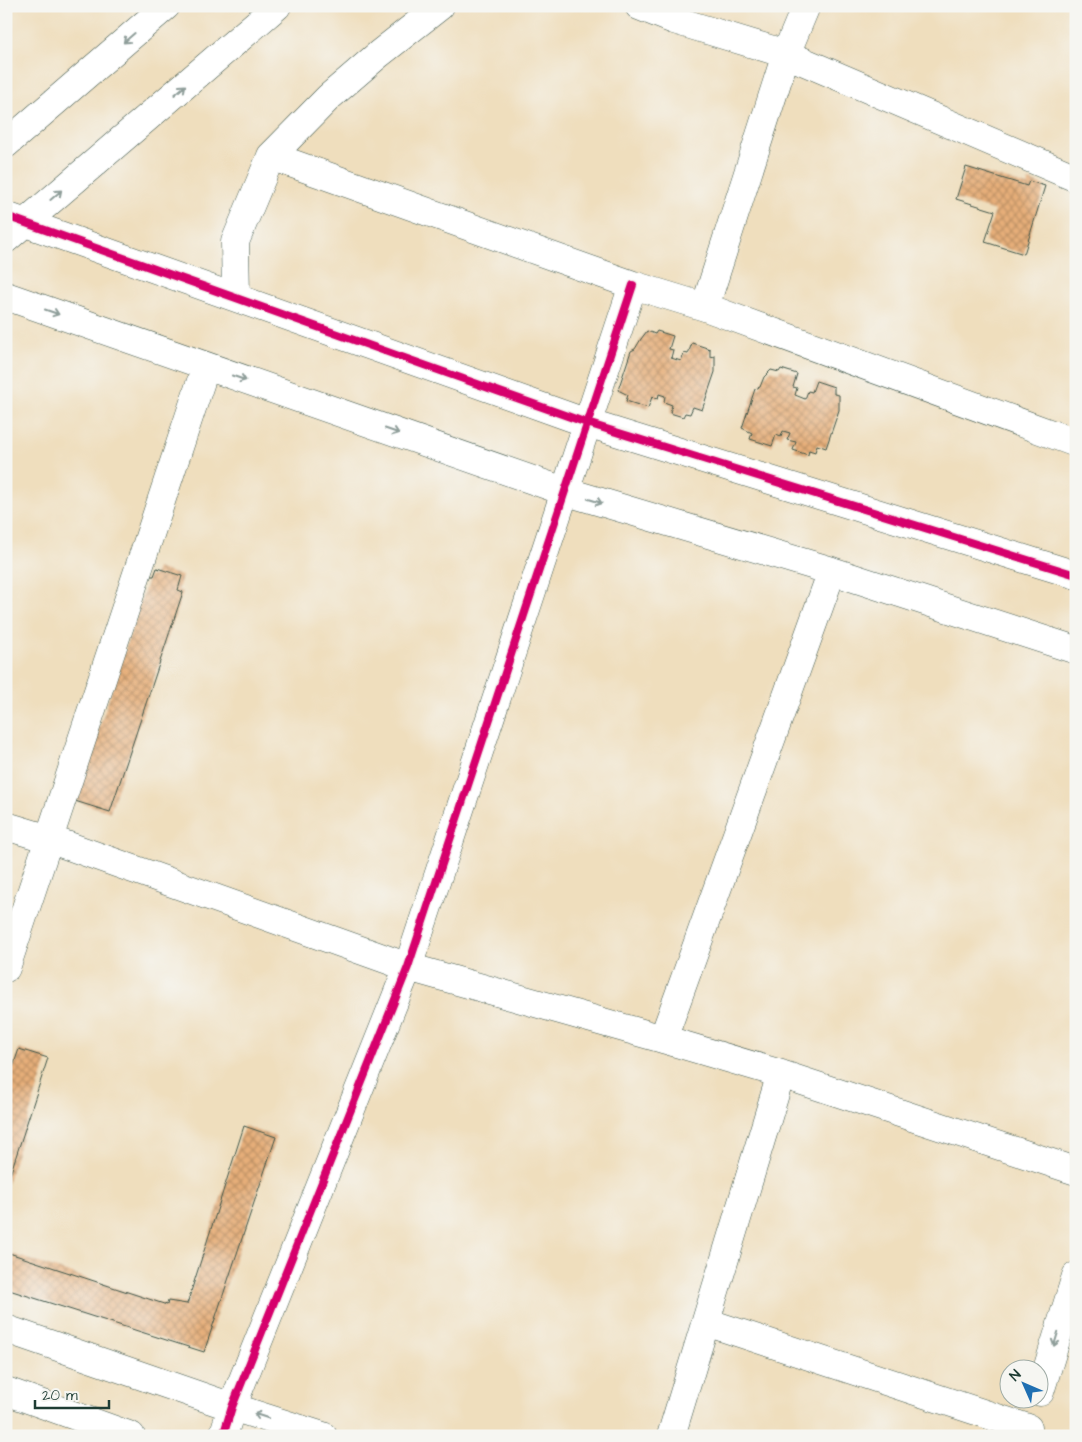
<svg xmlns="http://www.w3.org/2000/svg" width="1082" height="1442" viewBox="0 0 1082 1442" font-family="'Architects Daughter',sans-serif">
<style>
.building{fill:url(#building-cross-hatch)}
.lines{fill:none;stroke-linecap:round;stroke-linejoin:round}
.minor-casing{stroke:#3e5549;stroke-width:29}
.minor{stroke:#fff;stroke-width:28}
.cycleway-casing{stroke:#f6f6f2;stroke-width:11}
.cycleway{stroke:#d6006c;stroke-width:8}
.oneway{stroke:#8f9e9a}
</style>
<defs>
<pattern id="building-cross-hatch" width="8" height="8" patternUnits="userSpaceOnUse" patternTransform="scale(1.25)"><rect width="8" height="8" fill="#e6ae79"/><path d="M0 0l8 8M0 8l8-8" fill="none" stroke="#ba8f64"/></pattern>
</defs>
<rect width="100%" height="100%" fill="#f6f6f2"/>
<filter id="ink" filterUnits="userSpaceOnUse"><feTurbulence type="fractalNoise" baseFrequency=".02" numOctaves="2"/><feDisplacementMap in="SourceGraphic" scale="10" xChannelSelector="R" yChannelSelector="G"/><feConvolveMatrix kernelMatrix="1 2 1 2 8 2 1 2 1" color-interpolation-filters="sRGB"/></filter>
<filter id="wash" filterUnits="userSpaceOnUse"><feTurbulence type="fractalNoise" baseFrequency=".0096" numOctaves="4" result="noise"/><feDisplacementMap in="SourceGraphic" scale="20" xChannelSelector="R" yChannelSelector="G"/><feGaussianBlur stdDeviation="1.12" result="paint"/><feColorMatrix in="noise" values="0 0 0 0 0 0 0 0 0 0 0 0 0 0 0 0 0 1.4 0 .05"/><feComposite in="paint" operator="in"/></filter>
<g filter="url(#wash)">
<rect width="100%" height="100%" fill="#efdebd"/>
<g id="blocks">
<path class="building" d="M 966,167 L 1027,186 L 1029,181 L 1045,186 L 1024,254 L 985,242 L 995,211 L 956,199 Z
M 647,331 L 655,334 L 657,331 L 673,336 L 669,349 L 673,350 L 671,358 L 681,361 L 684,353 L 688,354 L 692,343 L 710,349 L 710,357 L 715,356 L 715,372 L 702,410 L 693,407 L 690,414 L 685,413 L 683,417 L 670,413 L 672,405 L 664,402 L 665,396 L 659,394 L 658,399 L 652,397 L 648,408 L 626,401 L 628,395 L 618,390 L 631,351 L 635,349 L 641,339 Z
M 781,369 L 797,374 L 793,387 L 797,388 L 795,395 L 805,399 L 808,391 L 812,392 L 816,381 L 834,387 L 834,394 L 839,395 L 839,410 L 826,448 L 817,445 L 815,452 L 809,450 L 808,455 L 793,450 L 796,442 L 787,440 L 790,433 L 783,431 L 781,437 L 776,435 L 772,446 L 750,439 L 752,433 L 742,428 L 755,389 L 760,387 L 764,377 L 771,370 L 779,372 Z
M 157,568 L 182,576 L 178,590 L 183,592 L 110,812 L 75,801 L 149,576 L 154,576 Z
M 19,1049 L 48,1058 L 7,1184 L 6,1087 Z
M 244,1126 L 276,1137 L 204,1352 L 6,1289 L 6,1252 L 167,1305 L 168,1301 L 187,1304 Z"/>
</g>
</g>
<g filter="url(#ink)">
<use href="#blocks" fill-opacity="0" stroke="#3e5549" stroke-width="1"/>
<g class="lines">
<defs>
<path id="minor" d="M 440,6 L 379,54 L 329,97 L 271,156 L 633,285 L 705,307 L 1076,443
M 639,6 L 674,20 L 786,54 L 1076,178
M 6,144 L 166,6
M 6,216 L 587,423 L 1076,575
M 6,239 L 277,6
M 6,296 L 564,491 L 832,571 L 1076,650
M 236,297 L 235,242 L 271,156
M 705,307 L 786,54 L 806,6
M 6,826 L 49,839 L 408,967 L 663,1039 L 781,1074 L 1076,1171
M 6,968 L 206,366
M 663,1039 L 832,571
M 706,1322 L 1028,1428
M 6,1329 L 232,1407 L 323,1436
M 6,1391 L 131,1436
M 1040,1392 L 1076,1276
M 223,1436 L 232,1407 L 408,967 L 633,285
M 671,1436 L 781,1074"/>
</defs>
<use href="#minor" class="minor-casing"/>
<use href="#minor" class="minor"/>
<defs>
<path id="cycleway" d="M 6,216 L 587,423 L 1076,575
M 223,1436 L 232,1407 L 408,967 L 633,285"/>
</defs>
<use href="#cycleway" class="cycleway-casing"/>
<use href="#cycleway" class="cycleway"/>
</g>
<defs><path id="oneway-shaft" d="M-6 0H5M1.5-3L5.5 0L1.5 3" fill="none" stroke-width="1.6" stroke-linecap="round" stroke-linejoin="round" transform="scale(1.25)"/></defs>
<g class="oneway">
<use href="#oneway-shaft" transform="translate(129 38) rotate(139)"/>
<use href="#oneway-shaft" transform="translate(180 90) rotate(-41)"/>
<use href="#oneway-shaft" transform="translate(56 195) rotate(-41)"/>
<use href="#oneway-shaft" transform="translate(52 312) rotate(19)"/>
<use href="#oneway-shaft" transform="translate(239 378) rotate(19)"/>
<use href="#oneway-shaft" transform="translate(392 431) rotate(19)"/>
<use href="#oneway-shaft" transform="translate(595 501) rotate(17)"/>
<use href="#oneway-shaft" transform="translate(1056 1339) rotate(107)"/>
<use href="#oneway-shaft" transform="translate(261 1416) rotate(-162)"/>
</g>
</g>
<rect width="1082" height="1442" fill="none" stroke="#f6f6f2" stroke-width="25"/>
<g transform="translate(1024 1384) rotate(315)"><circle r="24" fill="#f6f6f2" stroke="#a0aca6"/>
<path d="M0-4L9 19L0 12L-9 19Z" fill="#1f6fb2"/>
<text y="-8" font-size="14" font-weight="bold" text-anchor="middle" fill="#1f3d34">N</text>
</g>
<path d="M35 1400v8h74v-8" fill="none" stroke="#1f3d34" stroke-width="2.5"/>
<text x="42" y="1400" font-size="15" fill="#1f3d34" stroke="#f6f6f2" stroke-width="4" paint-order="stroke">20 m</text>
</svg>
